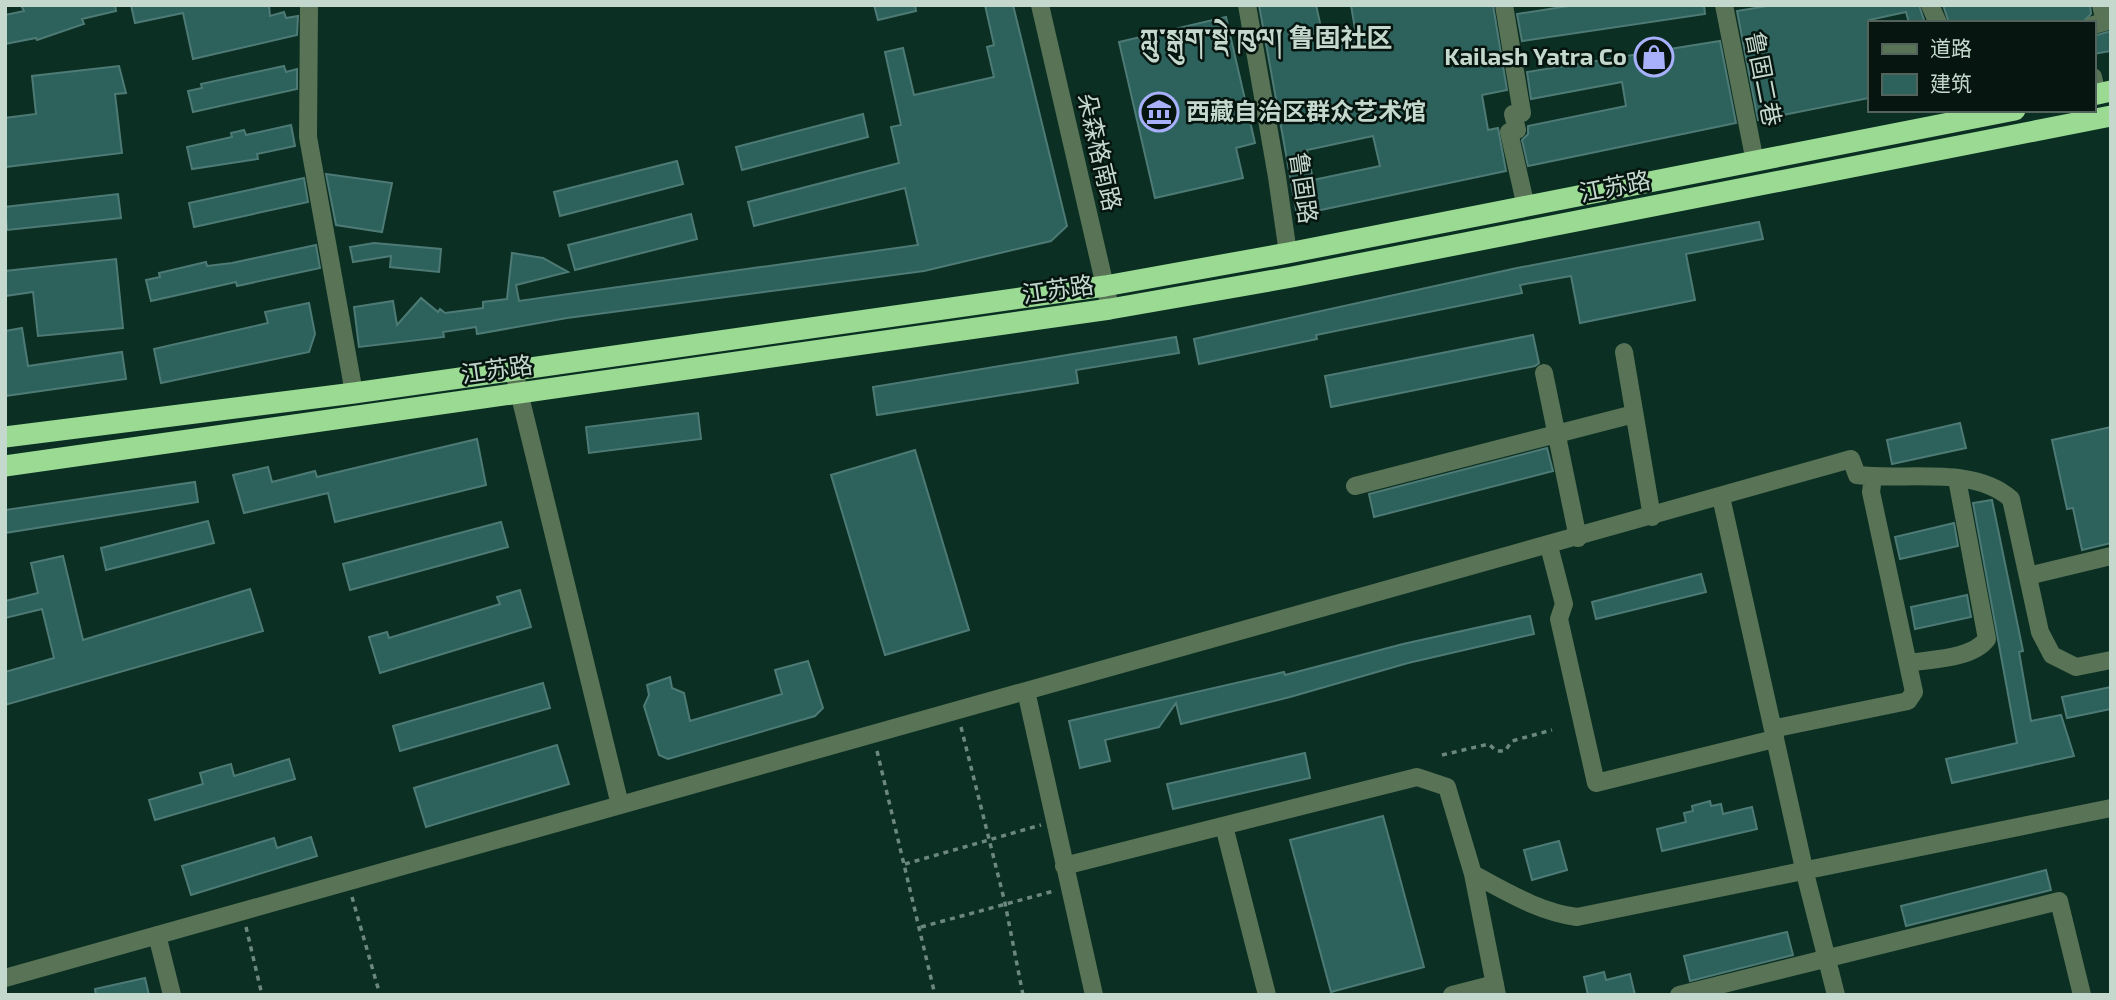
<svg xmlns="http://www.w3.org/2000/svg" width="2116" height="1000" viewBox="0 0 2116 1000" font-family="'Exo 2','Noto Sans SC','Noto Serif Tibetan',sans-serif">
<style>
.building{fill:#2c615c;stroke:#4e7a75;stroke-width:2;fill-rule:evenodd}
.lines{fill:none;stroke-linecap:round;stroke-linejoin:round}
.path{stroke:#6c887d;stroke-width:3.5;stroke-dasharray:5 5;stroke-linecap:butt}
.minor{stroke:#597356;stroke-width:18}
.highway{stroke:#9ada93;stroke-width:21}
.labels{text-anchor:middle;stroke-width:5;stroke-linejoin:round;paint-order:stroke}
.poi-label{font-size:24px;font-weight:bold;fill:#c4d8ce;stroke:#06150f;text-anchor:end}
.street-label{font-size:24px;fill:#c4d8ce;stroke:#06150f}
.neighbourhood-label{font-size:26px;font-weight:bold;fill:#c4d8ce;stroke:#06150f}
</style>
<rect width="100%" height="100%" fill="#0b3023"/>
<path class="building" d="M 21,5 L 115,5 L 116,11 L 82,19 L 84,24 L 37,40 L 36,38 L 5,44 L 5,15 L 24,11 Z
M 131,5 L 269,5 L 270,16 L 284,12 L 286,18 L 298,16 L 297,35 L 193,59 L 183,13 L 135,23 Z
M 874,5 L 915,5 L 916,11 L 878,20 Z
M 985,5 L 1013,5 L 1067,226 L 1051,241 L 924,271 L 567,318 L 477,334 L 476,327 L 443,332 L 444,337 L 359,347 L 354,307 L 393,301 L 397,325 L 421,298 L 438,312 L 440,309 L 445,313 L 483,308 L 483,302 L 507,299 L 512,253 L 543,258 L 568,272 L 516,285 L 519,301 L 918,245 L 905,188 L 754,226 L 748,202 L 899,163 L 891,127 L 901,125 L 885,52 L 903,48 L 914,95 L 994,77 L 987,47 L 994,45 Z
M 1259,5 L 1316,5 L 1324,41 L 1356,35 L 1351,5 L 1493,5 L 1507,90 L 1482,95 L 1488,130 L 1498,128 L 1506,171 L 1297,215 ZM 1373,136 L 1380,166 L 1313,180 L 1307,150 Z
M 1575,5 L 1704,5 L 1705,14 L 1522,41 L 1517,14 Z
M 1773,5 L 1919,5 L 1925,23 L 1909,23 L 1906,12 L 1869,20 L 1869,98 L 1758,120 L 1737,11 Z
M 1943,5 L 2090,5 L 2091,14 L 2082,23 L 1949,23 Z
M 1226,17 L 1255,143 L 1236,148 L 1243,178 L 1155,198 L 1119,42 Z
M 2111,31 L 2111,51 L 2093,54 L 2093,36 Z
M 1720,41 L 1736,123 L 1528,166 L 1522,140 L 1528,134 L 1528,126 L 1626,106 L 1622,82 L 1531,99 L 1527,72 Z
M 119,66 L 126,93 L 115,94 L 122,153 L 5,167 L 5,118 L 36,114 L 32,76 Z
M 284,66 L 286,72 L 297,69 L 297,89 L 193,112 L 188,91 L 202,88 L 201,84 Z
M 863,114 L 868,137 L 742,170 L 736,147 Z
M 291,125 L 295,146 L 257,154 L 258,159 L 192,169 L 187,147 L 232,137 L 231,133 L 244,130 L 246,135 Z
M 677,161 L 683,184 L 560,216 L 554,192 Z
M 326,174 L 392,183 L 382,232 L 336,225 Z
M 304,178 L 308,202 L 194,227 L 189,203 Z
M 118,194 L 121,218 L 7,230 L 5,207 Z
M 691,214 L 697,239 L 575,270 L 568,245 Z
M 1759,222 L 1763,239 L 1686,254 L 1695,300 L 1580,323 L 1571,276 L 1520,285 L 1522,293 L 1316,335 L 1317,339 L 1199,364 L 1194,339 L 1517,268 Z
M 374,243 L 441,249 L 439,272 L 390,267 L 391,256 L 353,262 L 350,247 Z
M 316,245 L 320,268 L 237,286 L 236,282 L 151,301 L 146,280 L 160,277 L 159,273 L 206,262 L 207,266 L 232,263 Z
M 116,259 L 123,328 L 38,336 L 33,292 L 5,296 L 5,271 Z
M 309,303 L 315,334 L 309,352 L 161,383 L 154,349 L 268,323 L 265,312 Z
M 22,328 L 28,366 L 122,352 L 126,379 L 5,396 L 5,331 Z
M 1533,335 L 1539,363 L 1535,366 L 1331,407 L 1325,376 Z
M 1176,337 L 1179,353 L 1076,370 L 1078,383 L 877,415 L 873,387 Z
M 698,413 L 701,439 L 589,453 L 586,427 Z
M 1960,423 L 1966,448 L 1892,464 L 1887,440 Z
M 2111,427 L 2111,543 L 2082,550 L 2073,508 L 2067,509 L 2052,440 Z
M 477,439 L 486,485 L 335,522 L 328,493 L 244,513 L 233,475 L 268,467 L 272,482 L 315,471 L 317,477 Z
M 1547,448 L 1553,471 L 1374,517 L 1369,494 Z
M 915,450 L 969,630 L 885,655 L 831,475 Z
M 195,482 L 198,502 L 5,533 L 5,510 Z
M 1992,500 L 2023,651 L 2019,652 L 2031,721 L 2061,715 L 2074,756 L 1952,783 L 1946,759 L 2017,743 L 1973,503 Z
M 208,521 L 214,543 L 106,570 L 101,548 Z
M 501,522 L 508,547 L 350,590 L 343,564 Z
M 1954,523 L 1958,546 L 1900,559 L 1895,537 Z
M 63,556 L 83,640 L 250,589 L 263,631 L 5,705 L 5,672 L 54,658 L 42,609 L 5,618 L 5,601 L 38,593 L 31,563 Z
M 1701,574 L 1706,592 L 1596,619 L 1592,602 Z
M 520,590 L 531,627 L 380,673 L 369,637 L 387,632 L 389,638 L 500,604 L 497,597 Z
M 1967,595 L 1971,617 L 1915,629 L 1911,607 Z
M 1530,616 L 1534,634 L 1408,663 L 1290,697 L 1181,724 L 1176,703 L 1159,727 L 1105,740 L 1110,761 L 1080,768 L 1069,721 L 1284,672 L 1285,675 L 1403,644 Z
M 808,661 L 823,708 L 815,716 L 668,759 L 659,755 L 644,706 L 649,695 L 647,685 L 670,677 L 672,688 L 684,693 L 690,721 L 782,694 L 775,670 Z
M 543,683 L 550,708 L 400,751 L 393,726 Z
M 2111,687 L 2111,709 L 2067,718 L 2062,697 Z
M 557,745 L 569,784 L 426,827 L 414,788 Z
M 1305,753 L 1310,778 L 1173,809 L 1167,784 Z
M 289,759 L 295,779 L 155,820 L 149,800 L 203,784 L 200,773 L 231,764 L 234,776 Z
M 1710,801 L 1711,806 L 1721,804 L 1723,814 L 1752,807 L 1757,829 L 1662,851 L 1657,829 L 1686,822 L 1684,813 L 1693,811 L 1692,806 Z
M 1383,816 L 1424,967 L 1331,992 L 1290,840 Z
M 311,837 L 317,856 L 191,895 L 182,866 L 274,838 L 277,848 Z
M 1559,841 L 1567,870 L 1532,880 L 1524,850 Z
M 2046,870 L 2051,890 L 1906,926 L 1901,906 Z
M 1787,932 L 1793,955 L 1690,981 L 1684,956 Z
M 1604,972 L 1606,980 L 1630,974 L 1635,995 L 1588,995 L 1584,977 Z
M 145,978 L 149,995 L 96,995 L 95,989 Z"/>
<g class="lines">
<path class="path" d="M 961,727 L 1005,903 L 1023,995
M 877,751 L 935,995
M 1442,755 L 1489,744 L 1496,751 L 1505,751 L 1512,741 L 1552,730
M 905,864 L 1041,825
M 352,897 L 380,995
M 246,927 L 262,995
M 921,927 L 1054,891"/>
<path class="minor" d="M 309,5 L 308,137 L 354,393
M 1040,5 L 1108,299
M 1247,5 L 1277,177 L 1288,253
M 1504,5 L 1522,113 L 1513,114 L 1517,130 L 1509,132 L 1526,207
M 1724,5 L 1755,162
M 1930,5 L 1938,23
M 2093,25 L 2105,22 L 2101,5
M 2093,77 L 2097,94
M 1624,352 L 1652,517
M 1544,373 L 1578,538
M 516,380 L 620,805
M 1355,486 L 1634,414
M 1721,497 L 1805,873 L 1836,995
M 1549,546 L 1564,604 L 1559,619 L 1596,783 L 1774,739 L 1777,728 L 1908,701 L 1914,692 L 1871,492 L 1873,477
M 2028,576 L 2111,556
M 1908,663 C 1932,659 1972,659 1987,639 L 1957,479
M 1026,691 L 1094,995
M 1224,826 L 1267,995
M 1064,866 L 1417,777 L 1447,787 L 1473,874 L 1497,995
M 1473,874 C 1507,892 1539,912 1577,917 L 2111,808
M 157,935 L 172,995
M 5,978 L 1851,459 L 1857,475 C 1905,481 1973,465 2011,499 L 2040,632 L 2052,655 L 2076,667 L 2111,660
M 1452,995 L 1495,984
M 1679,995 L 2059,901 L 2082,995"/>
<path class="highway" d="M 2093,95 L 2111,91
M 5,437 L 354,393 L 1105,286 L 1288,253 L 2015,110
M 5,466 L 1110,309 L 1292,277 L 2111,116"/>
</g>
<defs>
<symbol id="shop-ring" viewBox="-11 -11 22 22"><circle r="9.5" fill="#06150f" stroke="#a8b0fc" stroke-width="1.5"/><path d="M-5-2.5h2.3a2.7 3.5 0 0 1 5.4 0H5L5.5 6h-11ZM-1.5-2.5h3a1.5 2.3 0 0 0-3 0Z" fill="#a8b0fc"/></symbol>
<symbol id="museum-ring" viewBox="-11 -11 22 22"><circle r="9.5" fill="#06150f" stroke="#a8b0fc" stroke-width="1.5"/><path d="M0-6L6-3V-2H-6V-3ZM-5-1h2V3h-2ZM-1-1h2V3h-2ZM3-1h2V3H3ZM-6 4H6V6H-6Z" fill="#a8b0fc"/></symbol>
</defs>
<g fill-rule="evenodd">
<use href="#shop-ring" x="1632" y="35" width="44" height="44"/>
<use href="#museum-ring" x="1137" y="90" width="44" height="44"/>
</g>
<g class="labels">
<g class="poi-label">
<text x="1627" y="65">Kailash Yatra Co</text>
<text x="1186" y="120" text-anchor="start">西藏自治区群众艺术馆</text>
</g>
<g class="street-label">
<text transform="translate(1763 79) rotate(79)" y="8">鲁固二巷</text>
<text transform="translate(1099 152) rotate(77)" y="8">朵森格南路</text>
<text transform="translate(1615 187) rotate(-11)" y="8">江苏路</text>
<text transform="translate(1303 188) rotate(82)" y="8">鲁固路</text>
<text transform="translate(1058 290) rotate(-8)" y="8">江苏路</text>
<text transform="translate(497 370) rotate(-8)" y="8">江苏路</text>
</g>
<g class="neighbourhood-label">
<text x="1266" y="47">ཀླུ་སྒུག་སྡེ་ཁུལ། 鲁固社区</text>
</g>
</g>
<rect width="2116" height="1000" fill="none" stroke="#c4d8ce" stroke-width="14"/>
<rect x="1868" y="21" width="228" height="91" fill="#06150f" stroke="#52635b" stroke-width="2"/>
<rect x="1882" y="44" width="35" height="10" fill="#597356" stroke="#52635b" stroke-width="2"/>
<text x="1930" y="56" font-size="21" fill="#c4d8ce">道路</text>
<rect x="1882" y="74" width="35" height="21" fill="#2c615c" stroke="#52635b" stroke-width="2"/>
<text x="1930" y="91" font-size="21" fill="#c4d8ce">建筑</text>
</svg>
